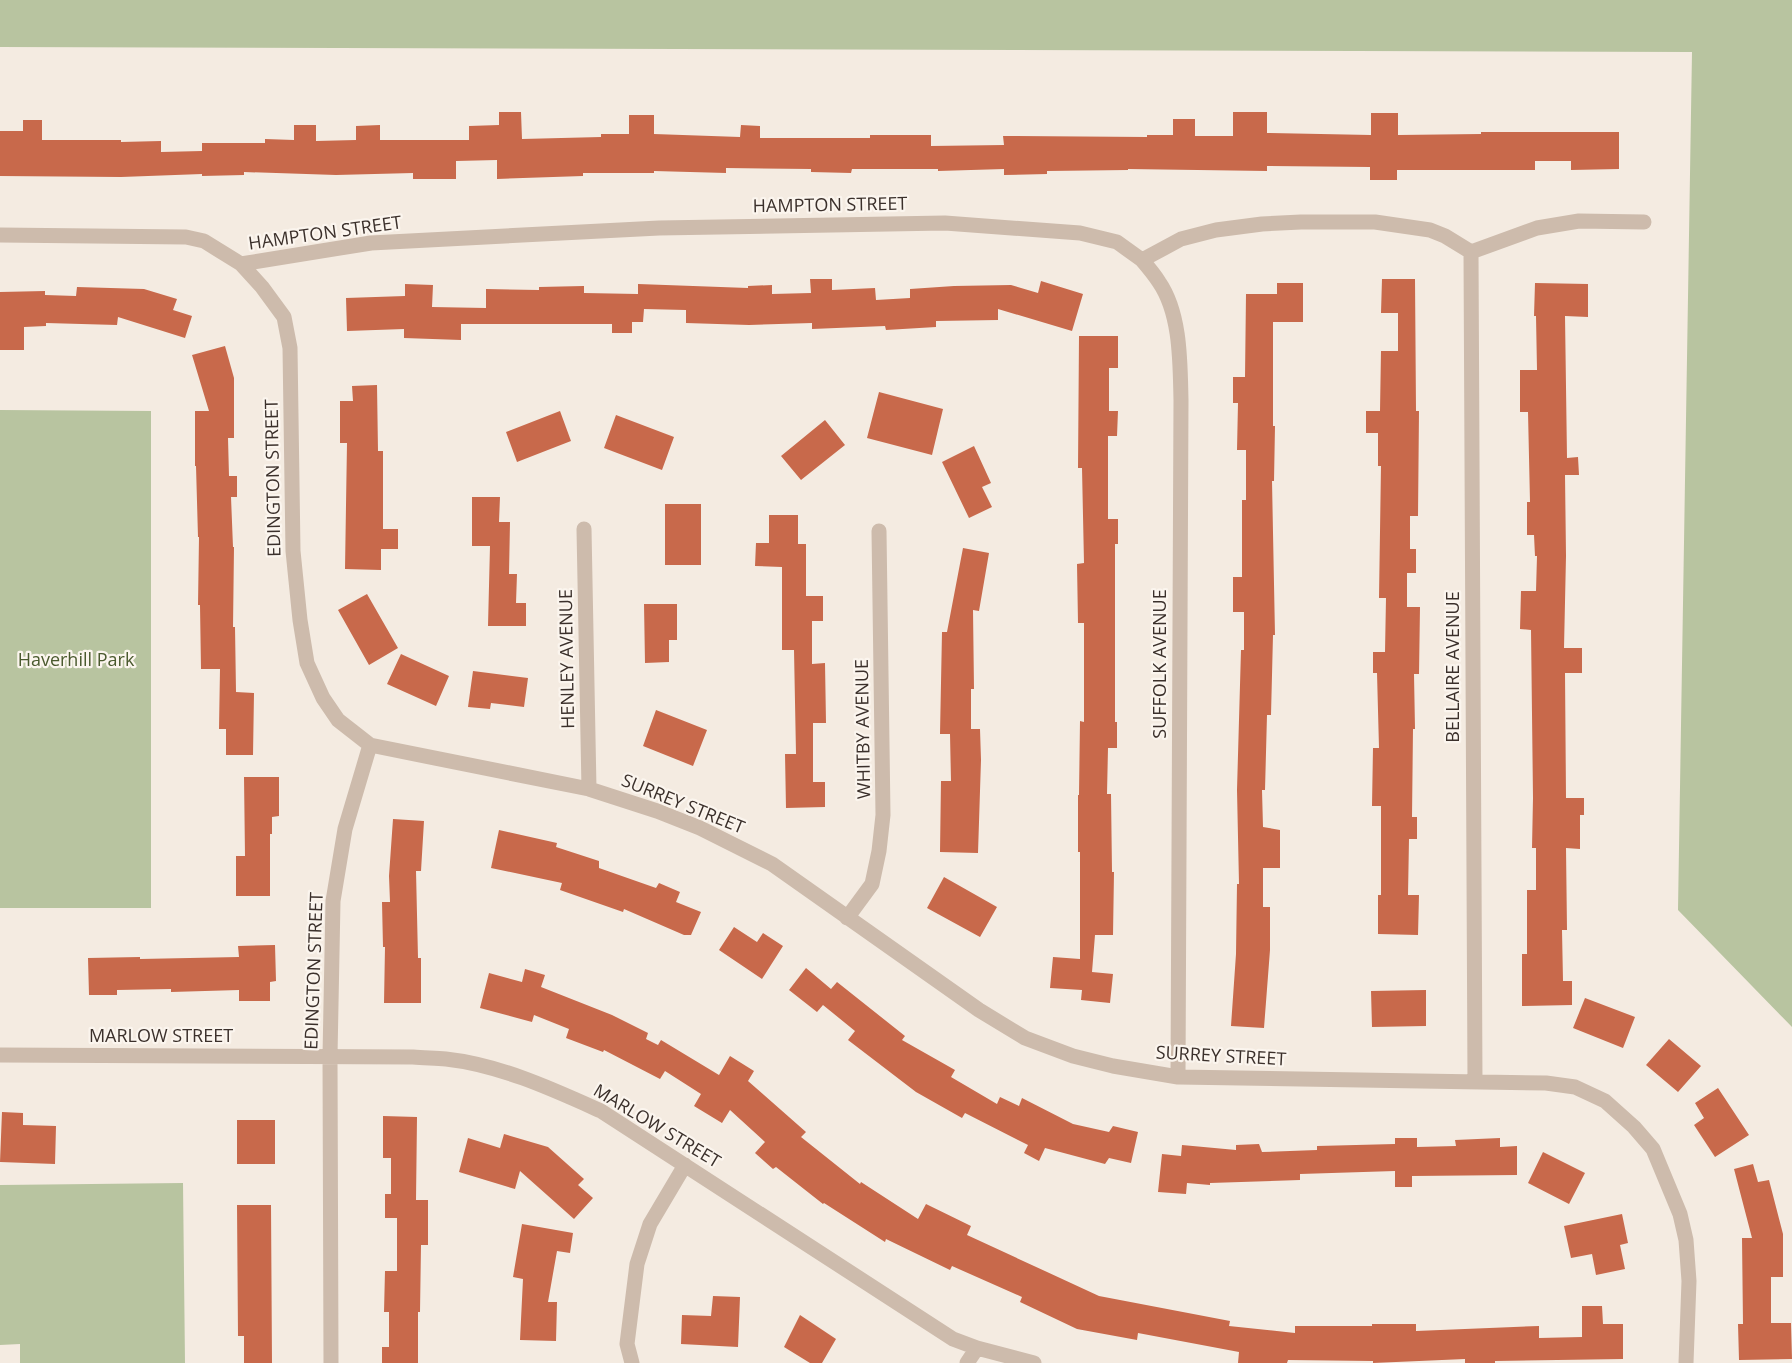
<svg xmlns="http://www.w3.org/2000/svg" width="1792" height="1363" viewBox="0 0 1792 1363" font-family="'Open Sans',sans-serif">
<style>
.green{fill:#b8c4a0}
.building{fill:#c8694b}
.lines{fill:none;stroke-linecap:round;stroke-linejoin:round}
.minor{stroke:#cdbbac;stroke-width:15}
.labels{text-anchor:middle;stroke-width:4.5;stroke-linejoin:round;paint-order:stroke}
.street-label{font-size:18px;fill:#3b302b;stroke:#fbf5ee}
.park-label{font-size:18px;fill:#4a5a2e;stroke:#fbf5ee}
</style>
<rect width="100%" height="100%" fill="#f4ebe1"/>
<path class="green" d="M 0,0 L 1792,0 L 1792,1027 L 1678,910 L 1692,52 L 0,47 Z
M 0,410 L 151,411 L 151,908 L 0,908 Z
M 183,1183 L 185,1363 L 20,1363 L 20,1344 L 0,1345 L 0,1185 Z"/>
<path class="building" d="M 499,112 L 521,112 L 522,139 L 601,137 L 601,134 L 629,134 L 629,115 L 654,115 L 654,134 L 740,137 L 741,125 L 760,126 L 760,138 L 870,138 L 870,135 L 931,135 L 931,146 L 1004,145 L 1003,136 L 1147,137 L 1147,135 L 1173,135 L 1173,119 L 1195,119 L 1195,136 L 1233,136 L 1233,112 L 1267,112 L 1267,133 L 1371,135 L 1371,113 L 1398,113 L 1398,135 L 1481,134 L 1481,132 L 1619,132 L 1619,169 L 1571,170 L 1571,161 L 1535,161 L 1535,170 L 1397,170 L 1397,180 L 1370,180 L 1370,167 L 1267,166 L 1267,171 L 1128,169 L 1128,170 L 1047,171 L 1047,174 L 1004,175 L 1004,169 L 938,171 L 938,169 L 852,169 L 851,173 L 811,172 L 811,169 L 726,168 L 726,173 L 654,171 L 654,173 L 583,173 L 583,176 L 497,179 L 497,160 L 456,161 L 456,179 L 413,179 L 413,173 L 336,175 L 244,172 L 244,175 L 202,176 L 202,174 L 121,177 L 0,176 L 0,131 L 23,131 L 23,120 L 42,120 L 42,140 L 121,140 L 121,142 L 161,141 L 161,152 L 202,151 L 202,143 L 265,143 L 265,139 L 294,140 L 294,125 L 316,125 L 316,141 L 356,140 L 356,126 L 380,125 L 380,140 L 469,140 L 469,126 L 499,125 Z
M 810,279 L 832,279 L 832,290 L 875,288 L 876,300 L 910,298 L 910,289 L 954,286 L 1011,285 L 1038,293 L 1041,281 L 1083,294 L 1072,331 L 998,309 L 998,320 L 936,321 L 936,327 L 886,330 L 885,326 L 812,329 L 812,323 L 749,325 L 686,323 L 686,310 L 644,309 L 643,322 L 632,322 L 632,333 L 612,333 L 612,324 L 461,324 L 461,340 L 404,338 L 404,329 L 347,331 L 346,298 L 405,296 L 405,284 L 433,285 L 432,307 L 486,308 L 486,289 L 539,290 L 539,287 L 584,286 L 584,293 L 638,294 L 638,284 L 748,288 L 748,286 L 772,285 L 772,294 L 811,293 Z
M 1382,279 L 1415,279 L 1416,411 L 1419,411 L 1418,516 L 1410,516 L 1410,549 L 1416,549 L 1416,573 L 1407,573 L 1407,607 L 1420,607 L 1419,674 L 1414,674 L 1415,729 L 1413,729 L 1412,817 L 1417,817 L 1417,839 L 1409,839 L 1408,895 L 1419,895 L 1418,935 L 1378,934 L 1378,895 L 1381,895 L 1381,806 L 1372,806 L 1373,748 L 1379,748 L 1377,673 L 1373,673 L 1373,652 L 1385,652 L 1386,598 L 1379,598 L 1381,466 L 1378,466 L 1378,433 L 1366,433 L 1366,411 L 1380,411 L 1381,351 L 1398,351 L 1398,313 L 1381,313 Z
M 1277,283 L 1303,283 L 1303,322 L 1273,322 L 1273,426 L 1275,426 L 1274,481 L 1272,481 L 1275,635 L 1273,635 L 1271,715 L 1267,715 L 1265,790 L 1262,790 L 1263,827 L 1280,830 L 1280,868 L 1263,868 L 1263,907 L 1270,907 L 1270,950 L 1264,1028 L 1231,1026 L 1236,954 L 1237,884 L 1239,884 L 1237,790 L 1241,650 L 1244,650 L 1244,612 L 1233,612 L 1233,577 L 1242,577 L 1242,500 L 1246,500 L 1246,450 L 1237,450 L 1238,403 L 1233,403 L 1233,377 L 1245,377 L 1246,294 L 1277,294 Z
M 1535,283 L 1588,284 L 1588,317 L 1565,316 L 1567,458 L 1578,457 L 1579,475 L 1565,475 L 1566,556 L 1564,648 L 1582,648 L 1582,673 L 1565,673 L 1566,798 L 1584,798 L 1584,815 L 1580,815 L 1580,849 L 1566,848 L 1567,930 L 1562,930 L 1563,981 L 1572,981 L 1572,1005 L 1522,1006 L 1522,954 L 1527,954 L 1527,890 L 1536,890 L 1536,848 L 1532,848 L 1533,798 L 1531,630 L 1520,629 L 1521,591 L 1536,591 L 1537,556 L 1535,556 L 1534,535 L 1527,535 L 1527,502 L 1530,502 L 1528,412 L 1520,412 L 1520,370 L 1537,370 L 1536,316 L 1534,316 Z
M 77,287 L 144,289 L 177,299 L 173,310 L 192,316 L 185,338 L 118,317 L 117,325 L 46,323 L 46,326 L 24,327 L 24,350 L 0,350 L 0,292 L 45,291 L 45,295 L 76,296 Z
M 1079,336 L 1118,336 L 1118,368 L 1109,368 L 1109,411 L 1118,411 L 1117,436 L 1108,436 L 1108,519 L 1118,519 L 1118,544 L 1115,544 L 1115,722 L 1117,722 L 1117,748 L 1108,748 L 1107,794 L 1111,794 L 1112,872 L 1114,872 L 1113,935 L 1095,935 L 1092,972 L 1113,974 L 1110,1003 L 1081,1000 L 1082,990 L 1050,988 L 1053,957 L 1080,959 L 1080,852 L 1078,852 L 1078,795 L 1079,795 L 1080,721 L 1084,722 L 1084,623 L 1078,623 L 1077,564 L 1084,563 L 1082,468 L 1078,468 Z
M 225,346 L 234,378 L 234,438 L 228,438 L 229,476 L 237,476 L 237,497 L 231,497 L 233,547 L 234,547 L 233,627 L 235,627 L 236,692 L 254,693 L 253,755 L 226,755 L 226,729 L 219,729 L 220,669 L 201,669 L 200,605 L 198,605 L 199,537 L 198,537 L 196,466 L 195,466 L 195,411 L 209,411 L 192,355 Z
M 377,385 L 378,451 L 383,451 L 383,529 L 398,529 L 398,549 L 381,549 L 381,570 L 345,569 L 347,443 L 340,443 L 340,401 L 353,401 L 352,386 Z
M 879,392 L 943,409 L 932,455 L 867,438 Z
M 560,411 L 571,441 L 517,462 L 506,432 Z
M 616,415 L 674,437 L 662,470 L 604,448 Z
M 825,420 L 845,445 L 801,480 L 781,456 Z
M 974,446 L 991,483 L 982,487 L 992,507 L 969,518 L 942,462 Z
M 472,497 L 500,497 L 499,522 L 510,522 L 509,574 L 517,574 L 516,603 L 526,603 L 526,626 L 488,626 L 490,546 L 472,546 Z
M 665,504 L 701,504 L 701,565 L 665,565 Z
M 769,515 L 798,515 L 798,544 L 806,544 L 806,596 L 823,596 L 823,621 L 812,621 L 812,664 L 825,663 L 826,723 L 813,723 L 813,782 L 825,782 L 825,807 L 786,808 L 785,754 L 796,754 L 794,650 L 782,650 L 782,567 L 755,566 L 756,543 L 769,543 Z
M 963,548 L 989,553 L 979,611 L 973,610 L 974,689 L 971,689 L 971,729 L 980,729 L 981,760 L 978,853 L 940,852 L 941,781 L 951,781 L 950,734 L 940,734 L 942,632 L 947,632 Z
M 367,594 L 398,648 L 369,665 L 338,610 Z
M 644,604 L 677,604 L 677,640 L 669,640 L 669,662 L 645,663 Z
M 401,654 L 449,676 L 436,706 L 387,684 Z
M 473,671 L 528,678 L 524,707 L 491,703 L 490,709 L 468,707 Z
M 656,710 L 707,730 L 693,766 L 643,746 Z
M 244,777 L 279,777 L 279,816 L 272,817 L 272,834 L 270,834 L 270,896 L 236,896 L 236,856 L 245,856 Z
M 393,819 L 424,821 L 421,871 L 416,871 L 418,958 L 421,958 L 421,1003 L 384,1003 L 385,947 L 383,947 L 382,902 L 390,902 L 389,876 Z
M 499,830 L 557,843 L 556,847 L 599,861 L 599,868 L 656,888 L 659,883 L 680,892 L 676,902 L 701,912 L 691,935 L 684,935 L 624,909 L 623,912 L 560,890 L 562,883 L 491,868 Z
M 944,877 L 997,907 L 980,937 L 927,908 Z
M 734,927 L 757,942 L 763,933 L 783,946 L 762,979 L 719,950 Z
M 275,945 L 276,981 L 270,982 L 270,1001 L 239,1001 L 239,990 L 171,992 L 171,989 L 117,990 L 117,995 L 89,995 L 88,958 L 140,957 L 140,959 L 239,957 L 238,946 Z
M 806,968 L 831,989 L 837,982 L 905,1036 L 902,1040 L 955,1070 L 951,1077 L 997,1104 L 1000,1097 L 1019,1106 L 1022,1098 L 1073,1124 L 1109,1132 L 1113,1126 L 1138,1132 L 1131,1163 L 1109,1158 L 1105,1164 L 1045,1148 L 1039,1161 L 1024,1153 L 1028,1145 L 965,1113 L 962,1118 L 916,1092 L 848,1040 L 855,1031 L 823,1005 L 817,1012 L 789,990 Z
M 525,969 L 545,975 L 541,987 L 612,1015 L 648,1033 L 646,1039 L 658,1045 L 661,1040 L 719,1075 L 730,1056 L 754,1071 L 748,1081 L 806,1132 L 801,1137 L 860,1184 L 861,1182 L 918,1219 L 926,1204 L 971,1226 L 967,1235 L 1099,1296 L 1230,1321 L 1229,1326 L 1295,1333 L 1295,1326 L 1372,1326 L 1372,1324 L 1416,1324 L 1416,1331 L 1539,1326 L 1539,1338 L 1582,1337 L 1582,1306 L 1602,1306 L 1603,1324 L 1623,1324 L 1623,1359 L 1495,1361 L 1495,1363 L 1465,1363 L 1465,1359 L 1373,1363 L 1373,1361 L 1288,1360 L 1287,1363 L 1238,1363 L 1239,1352 L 1138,1333 L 1137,1340 L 1077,1329 L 1020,1302 L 1022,1297 L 952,1266 L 950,1270 L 886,1239 L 885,1242 L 824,1203 L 823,1204 L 776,1167 L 773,1169 L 755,1153 L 765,1142 L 730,1110 L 722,1123 L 694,1106 L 701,1094 L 665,1071 L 660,1079 L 604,1050 L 603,1052 L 566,1038 L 569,1029 L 534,1015 L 532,1022 L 480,1008 L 489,973 L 522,982 Z
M 1426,990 L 1426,1026 L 1372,1027 L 1371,991 Z
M 1585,998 L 1635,1017 L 1623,1048 L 1573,1028 Z
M 1669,1039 L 1701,1066 L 1678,1092 L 1646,1065 Z
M 1718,1088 L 1749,1135 L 1715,1157 L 1694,1125 L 1704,1118 L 1695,1103 Z
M 2,1112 L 23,1113 L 23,1125 L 56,1126 L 55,1164 L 0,1162 Z
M 383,1116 L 417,1117 L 416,1200 L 428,1200 L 428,1245 L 421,1245 L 420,1312 L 418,1312 L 418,1363 L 382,1363 L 382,1347 L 389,1347 L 389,1312 L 384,1312 L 385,1271 L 397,1271 L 397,1218 L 385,1218 L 385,1194 L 391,1194 L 391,1158 L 383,1158 Z
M 237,1120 L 275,1120 L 275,1164 L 237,1164 Z
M 504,1134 L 548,1147 L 584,1179 L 578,1185 L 593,1198 L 574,1219 L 520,1171 L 515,1189 L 459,1172 L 468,1138 L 500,1148 Z
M 1395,1138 L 1417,1138 L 1417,1147 L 1456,1146 L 1455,1140 L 1500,1138 L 1500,1147 L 1517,1146 L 1517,1175 L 1412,1176 L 1412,1187 L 1395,1187 L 1395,1171 L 1300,1174 L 1300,1180 L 1210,1183 L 1210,1185 L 1187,1183 L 1186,1194 L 1158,1192 L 1162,1154 L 1181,1156 L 1182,1145 L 1236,1150 L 1236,1145 L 1259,1144 L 1262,1152 L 1317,1150 L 1317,1146 L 1395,1144 Z
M 1543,1152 L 1585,1173 L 1569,1204 L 1528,1183 Z
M 1753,1164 L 1758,1182 L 1769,1180 L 1783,1234 L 1783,1277 L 1771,1277 L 1771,1323 L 1791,1323 L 1792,1359 L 1739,1360 L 1738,1324 L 1743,1324 L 1742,1238 L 1752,1238 L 1734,1169 Z
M 237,1205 L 271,1205 L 272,1363 L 244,1363 L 244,1336 L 238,1336 Z
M 1622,1214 L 1628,1243 L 1620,1245 L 1625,1269 L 1596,1275 L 1592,1254 L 1571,1258 L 1564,1226 Z
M 522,1224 L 573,1233 L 570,1253 L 557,1251 L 548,1302 L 557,1302 L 556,1341 L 520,1340 L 523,1279 L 513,1277 Z
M 713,1296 L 740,1297 L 738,1347 L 681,1344 L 682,1315 L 711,1316 Z
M 800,1315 L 836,1339 L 822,1363 L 810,1363 L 784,1347 Z"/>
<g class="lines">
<path class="minor" d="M 0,235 L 186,237 L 204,241 L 241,264 L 371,243 L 659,228 L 945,223 L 1080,233 L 1117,242 L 1142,260 L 1181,239 L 1216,230 L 1262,224 L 1301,222 L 1375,222 L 1430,230 L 1445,236 L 1471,252 L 1537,228 L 1579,221 L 1644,222
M 1471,252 L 1475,1082
M 1142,260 C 1148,267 1154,274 1159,282 C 1181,314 1180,363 1181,400 L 1178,1077
M 241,264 L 262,287 L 284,317 L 290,348 L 293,551 L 300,620 L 307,663 L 323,698 L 338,720 L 370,745 L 345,829 L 333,901 L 330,1056 L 331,1363
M 584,529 L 589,789
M 370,745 L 589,789 L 657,811 L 700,828 L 772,864 L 979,1010 L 1025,1038 L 1073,1056 L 1113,1066 L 1178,1077 L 1546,1083 L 1575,1087 L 1605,1101 L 1634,1127 L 1653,1149 L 1680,1214 L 1686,1240 L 1689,1281 L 1686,1363
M 847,918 L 872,884 L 879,851 L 883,815 L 879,531
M 0,1055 L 413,1057 C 424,1058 435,1058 446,1059 C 500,1065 552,1089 601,1111 L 953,1339 L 977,1348 L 1034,1363
M 632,1363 L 627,1344 L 637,1264 L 650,1224 L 685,1165
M 967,1363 L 977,1348"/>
</g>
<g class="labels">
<g class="street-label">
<text transform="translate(830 205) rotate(-1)" y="6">HAMPTON STREET</text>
<text transform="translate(325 233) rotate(-8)" y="6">HAMPTON STREET</text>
<text transform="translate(273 478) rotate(-91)" y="6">EDINGTON STREET</text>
<text transform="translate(567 659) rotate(-91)" y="6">HENLEY AVENUE</text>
<text transform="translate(1160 664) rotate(-90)" y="6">SUFFOLK AVENUE</text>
<text transform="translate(1453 667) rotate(-90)" y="6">BELLAIRE AVENUE</text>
<text transform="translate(863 729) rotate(-91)" y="6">WHITBY AVENUE</text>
<text transform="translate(683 804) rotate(22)" y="6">SURREY STREET</text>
<text transform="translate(314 971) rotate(-88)" y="6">EDINGTON STREET</text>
<text x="161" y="1042">MARLOW STREET</text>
<text transform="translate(1221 1056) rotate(3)" y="6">SURREY STREET</text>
<text transform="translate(657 1126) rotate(31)" y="6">MARLOW STREET</text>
</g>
<g class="park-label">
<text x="76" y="666">Haverhill Park</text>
</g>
</g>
</svg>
